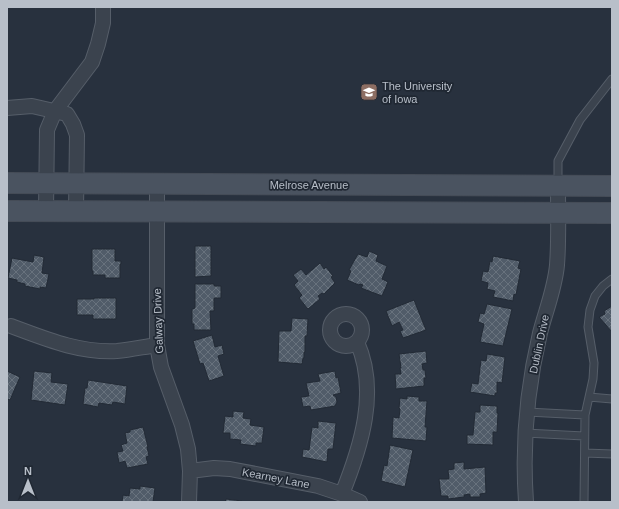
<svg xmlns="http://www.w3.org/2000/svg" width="619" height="509" viewBox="0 0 619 509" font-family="Helvetica,sans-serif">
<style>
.building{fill:url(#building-cross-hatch);stroke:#222a35}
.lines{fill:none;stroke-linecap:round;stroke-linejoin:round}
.service-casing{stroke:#565e69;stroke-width:9}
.minor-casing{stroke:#565e69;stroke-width:16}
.secondary-casing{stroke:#454c57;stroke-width:22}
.service{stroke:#3b434e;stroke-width:7}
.minor{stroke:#3b434e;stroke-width:14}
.secondary{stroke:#4a5360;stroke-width:20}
.labels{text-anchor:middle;stroke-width:3.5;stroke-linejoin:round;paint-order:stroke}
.poi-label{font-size:11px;fill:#b8bfc9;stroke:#202833;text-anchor:start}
.street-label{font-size:11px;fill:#b8bfc9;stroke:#202833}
</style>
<defs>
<pattern id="building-cross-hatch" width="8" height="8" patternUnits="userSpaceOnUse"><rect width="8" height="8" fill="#515c69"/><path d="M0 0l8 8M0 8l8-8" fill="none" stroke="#68727d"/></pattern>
</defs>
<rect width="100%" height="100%" fill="#28313e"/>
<path class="building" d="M 195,246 L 211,246 L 211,276 L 195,277 Z
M 92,249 L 115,249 L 115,261 L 121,261 L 121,264 L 120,264 L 120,278 L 105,278 L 105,275 L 93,275 L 93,271 L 92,271 Z
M 369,251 L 378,255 L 376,261 L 387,266 L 382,279 L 388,282 L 382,296 L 361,288 L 363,285 L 360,284 L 359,285 L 347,280 L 351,271 L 349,270 L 358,254 L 367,257 Z
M 34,255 L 44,257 L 42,273 L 49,274 L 46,288 L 40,287 L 40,289 L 25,286 L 25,284 L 17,282 L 17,280 L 8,278 L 12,258 L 33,262 Z
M 493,256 L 520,261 L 518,268 L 521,269 L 516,295 L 514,294 L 513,301 L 493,297 L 495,291 L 487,289 L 488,283 L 481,281 L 483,271 L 488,272 L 490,261 L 492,262 Z
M 320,263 L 324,269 L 326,267 L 333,276 L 331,277 L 335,283 L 324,294 L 322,293 L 318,296 L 320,299 L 308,309 L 299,298 L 302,295 L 294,285 L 298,281 L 293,275 L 301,269 L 306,275 Z
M 195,284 L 214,284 L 214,286 L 221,286 L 221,298 L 214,298 L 214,311 L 210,311 L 211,330 L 194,330 L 194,324 L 192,324 L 192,309 L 195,308 Z
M 94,298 L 116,298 L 116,319 L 93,319 L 93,315 L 77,315 L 77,299 L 94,299 Z
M 414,300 L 426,330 L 403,338 L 400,331 L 403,330 L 399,322 L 392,326 L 386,311 Z
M 487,304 L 512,309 L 503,346 L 480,342 L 484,324 L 478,322 L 480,313 L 484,314 Z
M 612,306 L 612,332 L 599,317 L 605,314 L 604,311 Z
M 292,318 L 308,319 L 307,336 L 305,336 L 305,352 L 304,352 L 304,358 L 303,358 L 302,364 L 278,362 L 279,331 L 291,331 Z
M 212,335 L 215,347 L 222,345 L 224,354 L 218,356 L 224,376 L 209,381 L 203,363 L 200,364 L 193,341 Z
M 426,351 L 427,363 L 422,364 L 423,370 L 425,370 L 426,378 L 424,378 L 424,386 L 396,389 L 395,374 L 401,374 L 400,368 L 401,368 L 399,354 Z
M 487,354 L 505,357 L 502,383 L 497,382 L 497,393 L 495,393 L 495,396 L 470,392 L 472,383 L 478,384 L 481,360 L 486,361 Z
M 7,371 L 20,377 L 10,400 L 7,399 Z
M 34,371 L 52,373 L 51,382 L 68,384 L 65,405 L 31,400 Z
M 335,371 L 336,378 L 338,377 L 341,393 L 333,395 L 336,397 L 337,402 L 335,406 L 311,410 L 310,406 L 303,407 L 301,397 L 309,396 L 306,383 L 320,381 L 318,374 Z
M 88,380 L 127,386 L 125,404 L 113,402 L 112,405 L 99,403 L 98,407 L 83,404 L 85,388 L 87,388 Z
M 407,396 L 419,397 L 419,401 L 427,401 L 425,427 L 427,427 L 426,441 L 392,438 L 393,417 L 399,418 L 400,409 L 399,408 L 400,398 L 407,399 Z
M 480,405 L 497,406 L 497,413 L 498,413 L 497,432 L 493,432 L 493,445 L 467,444 L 467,435 L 473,435 L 475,412 L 480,412 Z
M 233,411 L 244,412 L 243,418 L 251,419 L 250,425 L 264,427 L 262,443 L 256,443 L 256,446 L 240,444 L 241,440 L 230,439 L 230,433 L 223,433 L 225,416 L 233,417 Z
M 318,421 L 336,423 L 333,449 L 328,449 L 327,462 L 302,457 L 303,449 L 309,450 L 312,427 L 318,428 Z
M 143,427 L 148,447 L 147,447 L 149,456 L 146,457 L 148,464 L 127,468 L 125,461 L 119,463 L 117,452 L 123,451 L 121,445 L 127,443 L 125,433 L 130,432 L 130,430 Z
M 390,445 L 413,450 L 405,487 L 381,481 L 384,465 L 387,466 Z
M 464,462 L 464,469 L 485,467 L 486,493 L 480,494 L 480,497 L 470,497 L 470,494 L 464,495 L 464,497 L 448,499 L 448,496 L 441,496 L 439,479 L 449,479 L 448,470 L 454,469 L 454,463 Z
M 140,486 L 155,488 L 153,502 L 122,502 L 123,495 L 129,496 L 130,488 L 140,489 Z
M 226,499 L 242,501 L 242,502 L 225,502 Z"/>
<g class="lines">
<defs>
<path id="service" d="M 558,184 L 558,161 L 580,120 L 612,79
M 589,397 L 612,399
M 527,412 L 585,415
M 525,433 L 584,436
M 585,453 L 612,454
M 584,502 L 585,415 L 593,379 L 594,363 L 588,327 L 590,310 L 595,296 L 603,286 L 612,279"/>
<path id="minor" d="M 7,108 L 32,106 L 67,114 L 73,124 L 77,135 L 76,211
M 157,184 L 157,345 L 161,367 L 182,425 L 188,449 L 190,471 L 189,502
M 46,211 L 47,130 L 55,111 L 92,62 L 98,44 L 103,23 L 103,7
M330 330a16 16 0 1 1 32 0a16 16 0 1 1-32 0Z
M 11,326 C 46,339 79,353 117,351 C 130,350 143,347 157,345
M 190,471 L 214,468 L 230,469 L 318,486 L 342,494 L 360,502
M 342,494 C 361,447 379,391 357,342
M 526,502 C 522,445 527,388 540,333 C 546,310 555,288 557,265 C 559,239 558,212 558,186"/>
<path id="secondary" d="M 7,183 L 612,186
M 7,211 L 612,213"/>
</defs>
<use href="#service" class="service-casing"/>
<use href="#minor" class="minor-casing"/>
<use href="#secondary" class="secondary-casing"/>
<use href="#service" class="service"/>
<use href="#minor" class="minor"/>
<use href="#secondary" class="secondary"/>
</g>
<defs>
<symbol id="university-square" viewBox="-11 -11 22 22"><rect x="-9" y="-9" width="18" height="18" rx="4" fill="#8d6e63" stroke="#202833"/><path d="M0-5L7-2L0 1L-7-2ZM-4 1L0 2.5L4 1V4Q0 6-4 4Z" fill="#fff"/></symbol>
</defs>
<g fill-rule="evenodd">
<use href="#university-square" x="359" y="82" width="20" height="20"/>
</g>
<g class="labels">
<g class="poi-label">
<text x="382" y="90">The University<tspan x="382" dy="13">of Iowa</tspan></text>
</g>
<g class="street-label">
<text x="309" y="189">Melrose Avenue</text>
<text transform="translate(158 321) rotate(-92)" y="4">Galway Drive</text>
<text transform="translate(539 344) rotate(-78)" y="4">Dublin Drive</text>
<text transform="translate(276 478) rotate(11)" y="4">Kearney Lane</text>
</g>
</g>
<rect width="619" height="509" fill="none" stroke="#b8bfc9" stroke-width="16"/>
<g transform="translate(28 481)" stroke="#202833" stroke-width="3" paint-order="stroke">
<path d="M0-3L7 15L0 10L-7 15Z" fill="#b8bfc9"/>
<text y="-6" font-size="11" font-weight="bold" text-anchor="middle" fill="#b8bfc9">N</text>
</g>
</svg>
